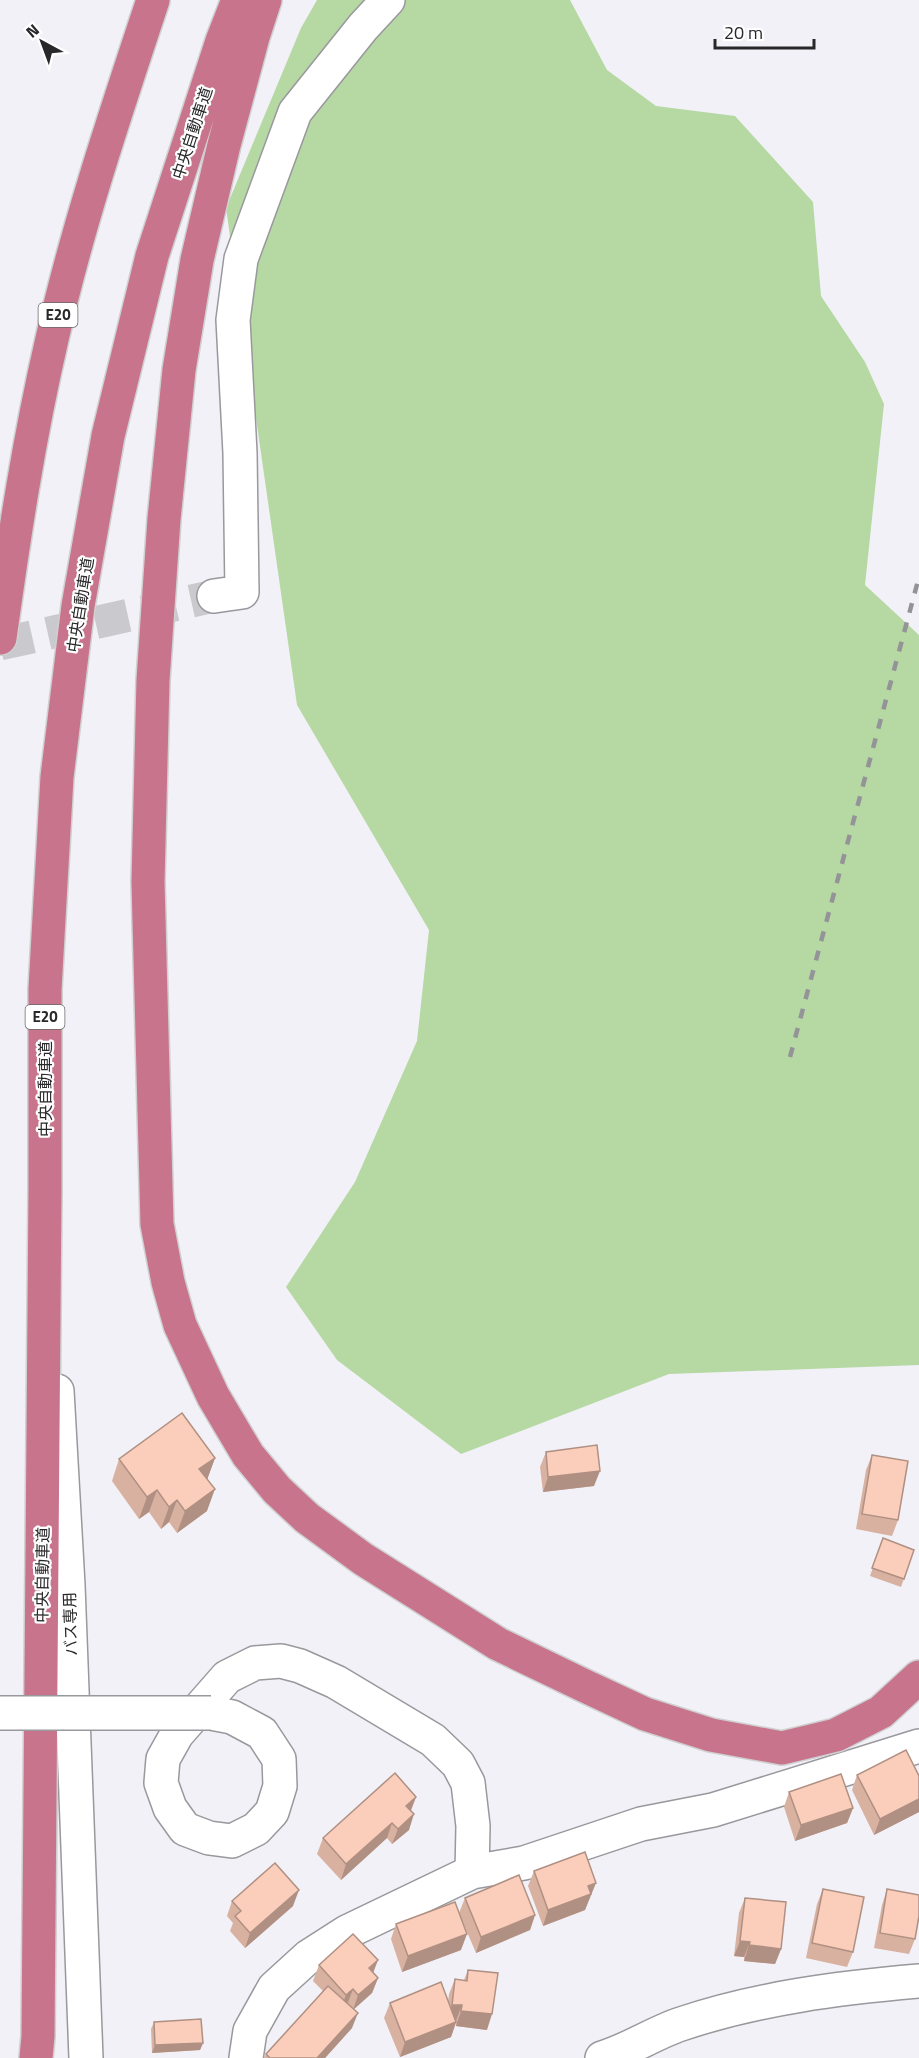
<svg xmlns="http://www.w3.org/2000/svg" width="919" height="2058" viewBox="0 0 919 2058" font-family="'Titillium Web','Noto Sans JP',sans-serif">
<style>
.green{fill:#b6d8a3}
.lines{fill:none;stroke-linecap:round;stroke-linejoin:round}
.minor-tunnel{stroke:#c9c9ce;stroke-width:33;stroke-dasharray:33 16;stroke-linecap:butt}
.minor-casing{stroke:#98989d;stroke-width:36}
.highway-casing{stroke:#d0d0d0;stroke-width:36}
.minor{stroke:#fff;stroke-width:33}
.highway{stroke:#c8748d;stroke-width:33}
.rail{stroke:#949498;stroke-width:4.5;stroke-dasharray:10 10;stroke-linecap:butt}
.minor-bridge-casing{stroke:#98989d;stroke-width:36;stroke-linecap:butt}
.minor-bridge{stroke:#fff;stroke-width:33}
.wall{fill:#d8b1a1}
.shaded-wall{fill:#b09083}
.building{fill:#fbcebb;stroke:#b09083;stroke-width:1.5}
.labels{text-anchor:middle;stroke-width:4.5;stroke-linejoin:round;paint-order:stroke}
.shield{fill:#fff;stroke:#68686a;stroke-width:1.5}
.shield-label{font-size:15px;font-weight:bold;fill:#28282a}
.street-label{font-size:16px;fill:#28282a;stroke:#fff}
</style>
<rect width="100%" height="100%" fill="#f1f1f7"/>
<path class="green" d="M 317,0 L 570,0 L 607,70 L 656,106 L 735,116 L 813,202 L 821,296 L 865,362 L 884,404 L 865,585 L 919,635 L 919,1365 L 669,1374 L 461,1454 L 337,1360 L 286,1287 L 355,1182 L 417,1041 L 429,930 L 297,705 L 226,208 L 301,28 Z"/>
<g class="lines">
<path class="minor-tunnel" d="M 0,644 L 214,596"/>
<defs>
<path id="minor" d="M 214,596 L 242,592 L 240,453 L 233,320 L 241,259 L 295,112 L 363,27 L 388,0
M 57,1391 L 68,1585 L 86,2058
M 211,1713 L 232,1717 L 262,1733 L 279,1759 L 280,1786 L 272,1812 L 256,1829 L 232,1841 L 209,1838 L 185,1829 L 170,1808 L 161,1783 L 163,1759 L 177,1734 L 227,1677 L 255,1663 L 281,1661 L 300,1666 L 336,1682 L 433,1740 L 458,1764 L 468,1783 L 473,1826 L 472,1872
M 246,2058 L 250,2031 L 274,1988 L 308,1957 L 347,1932 L 472,1872 L 524,1863 L 641,1824 L 713,1810 L 919,1746
M 602,2058 C 629,2050 654,2033 681,2024 C 758,1998 839,1988 919,1981"/>
<path id="highway" d="M 265,0 L 253,37 L 224,145 L 197,260 L 179,370 L 164,519 L 153,680 L 148,882 L 157,1224 L 168,1282 L 180,1325 L 213,1396 L 248,1455 L 277,1490 L 307,1518 L 363,1559 L 498,1644 L 585,1686 L 645,1714 L 711,1735 L 782,1748 L 836,1735 L 881,1712 L 919,1677
M 0,638 C 14,537 29,438 52,339 C 78,224 116,112 153,0
M 36,2058 L 38,2036 L 45,1191 L 45,989 L 57,777 L 78,606 L 108,436 L 152,256 L 222,41 L 238,0"/>
</defs>
<use href="#minor" class="minor-casing"/>
<use href="#highway" class="highway-casing"/>
<use href="#minor" class="minor"/>
<use href="#highway" class="highway"/>
<path class="rail" d="M 790,1057 L 919,577"/>
<defs>
<path id="minor-bridge" d="M 0,1713 L 211,1713"/>
</defs>
<use href="#minor-bridge" class="minor-bridge-casing"/>
<use href="#minor-bridge" class="minor-bridge"/>
</g>
<path class="wall" d="M 546,1452 L 594,1486 L 543,1492 L 540,1467 Z
M 872,1455 L 898,1520 L 892,1536 L 856,1529 L 866,1470 Z
M 215,1458 L 207,1479 L 207,1511 L 177,1533 L 169,1522 L 161,1529 L 149,1512 L 139,1519 L 112,1481 L 119,1459 Z
M 883,1538 L 914,1550 L 901,1587 L 870,1576 Z
M 857,1775 L 919,1776 L 919,1812 L 874,1835 L 852,1790 Z
M 789,1792 L 853,1808 L 847,1823 L 795,1841 L 784,1807 Z
M 416,1797 L 411,1811 L 409,1830 L 392,1844 L 387,1838 L 341,1880 L 317,1854 L 323,1838 Z
M 534,1871 L 591,1899 L 589,1899 L 585,1910 L 543,1926 L 528,1886 Z
M 823,1889 L 853,1952 L 847,1967 L 806,1958 L 817,1904 Z
M 887,1889 L 915,1939 L 909,1954 L 874,1948 L 882,1905 Z
M 465,1898 L 535,1915 L 530,1930 L 476,1953 L 459,1913 Z
M 745,1898 L 781,1949 L 775,1964 L 744,1961 L 744,1957 L 734,1956 L 739,1913 Z
M 232,1901 L 293,1906 L 245,1948 L 230,1931 L 233,1923 L 227,1916 Z
M 396,1924 L 461,1950 L 402,1972 L 391,1939 Z
M 319,1965 L 373,1973 L 378,1978 L 372,1993 L 354,2009 L 352,2028 L 325,2058 L 264,2058 L 266,2054 L 323,1991 L 313,1981 Z
M 468,1970 L 487,2030 L 456,2026 L 456,2023 L 451,2037 L 400,2057 L 384,2018 L 390,2003 L 448,2002 L 449,1994 L 455,1979 L 464,1980 Z
M 154,2022 L 203,2043 L 200,2050 L 152,2053 L 151,2029 Z"/>
<path class="shaded-wall" d="M 215,1458 L 207,1480 L 199,1469 Z
M 600,1471 L 594,1486 L 543,1492 L 548,1477 Z
M 215,1489 L 207,1511 L 177,1533 L 185,1511 Z
M 157,1490 L 149,1512 L 139,1519 L 147,1497 Z
M 177,1500 L 169,1522 L 161,1529 L 169,1507 Z
M 416,1797 L 410,1812 L 406,1806 Z
M 919,1799 L 919,1812 L 874,1835 L 880,1819 Z
M 853,1808 L 847,1823 L 795,1841 L 801,1825 Z
M 414,1814 L 409,1830 L 392,1844 L 398,1829 Z
M 392,1823 L 387,1838 L 341,1880 L 346,1864 Z
M 596,1883 L 585,1910 L 543,1926 L 548,1910 L 588,1886 Z
M 299,1890 L 293,1906 L 245,1948 L 250,1933 Z
M 535,1915 L 530,1930 L 476,1953 L 481,1937 Z
M 467,1934 L 461,1950 L 402,1972 L 408,1956 Z
M 740,1941 L 750,1942 L 744,1957 L 734,1956 Z
M 749,1945 L 781,1949 L 775,1964 L 744,1961 Z
M 378,1960 L 372,1976 L 369,1968 Z
M 378,1978 L 372,1993 L 353,2010 L 358,1995 Z
M 353,1989 L 347,2005 L 340,2010 L 346,1995 Z
M 452,2005 L 462,2005 L 456,2021 L 446,2020 Z
M 461,2011 L 492,2014 L 487,2030 L 456,2026 Z
M 358,2013 L 352,2028 L 325,2058 L 317,2058 Z
M 456,2022 L 451,2037 L 400,2057 L 405,2042 Z
M 203,2043 L 200,2050 L 152,2053 L 155,2045 Z"/>
<path class="building" d="M 182,1413 L 215,1458 L 199,1469 L 215,1489 L 185,1511 L 177,1500 L 169,1507 L 157,1490 L 147,1497 L 119,1459 Z
M 597,1445 L 600,1471 L 548,1477 L 546,1452 Z
M 872,1455 L 908,1461 L 898,1520 L 862,1514 Z
M 883,1538 L 914,1550 L 904,1579 L 872,1568 Z
M 906,1750 L 919,1776 L 919,1799 L 880,1819 L 857,1775 Z
M 395,1773 L 416,1797 L 406,1806 L 414,1814 L 398,1829 L 392,1823 L 346,1864 L 323,1838 Z
M 841,1774 L 853,1808 L 801,1825 L 789,1792 Z
M 585,1852 L 596,1883 L 588,1886 L 591,1894 L 548,1910 L 534,1871 Z
M 275,1863 L 299,1890 L 250,1933 L 235,1916 L 241,1911 L 232,1901 Z
M 519,1875 L 535,1915 L 481,1937 L 465,1898 Z
M 823,1889 L 864,1897 L 853,1952 L 812,1943 Z
M 887,1889 L 919,1895 L 919,1916 L 915,1939 L 880,1933 Z
M 745,1898 L 786,1902 L 781,1949 L 749,1945 L 750,1942 L 740,1941 Z
M 455,1902 L 467,1934 L 408,1956 L 396,1924 Z
M 353,1934 L 378,1960 L 369,1968 L 378,1978 L 358,1995 L 353,1989 L 346,1995 L 319,1965 Z
M 468,1970 L 498,1973 L 492,2014 L 461,2011 L 462,2005 L 452,2005 L 455,1979 L 467,1981 Z
M 441,1982 L 456,2022 L 405,2042 L 390,2003 Z
M 328,1986 L 358,2013 L 317,2058 L 270,2058 L 266,2054 Z
M 201,2019 L 203,2043 L 155,2045 L 154,2022 Z"/>
<g class="labels">
<g class="shield">
<rect x="38.5" y="303" width="39" height="24" rx="4.5"/>
<rect x="25.5" y="1005" width="39" height="24" rx="4.5"/>
</g>
<g class="shield-label">
<text x="58" y="320">E20</text>
<text x="45" y="1022">E20</text>
</g>
<g class="street-label">
<text transform="translate(192 133) rotate(-72)" y="6">中央自動車道</text>
<text transform="translate(80 605) rotate(-81)" y="6">中央自動車道</text>
<text transform="translate(45 1089) rotate(-90)" y="6">中央自動車道</text>
<text transform="translate(42 1575) rotate(-89)" y="6">中央自動車道</text>
<text transform="translate(70 1624) rotate(-92)" y="6">バス専用</text>
</g>
</g>
<g transform="translate(42 42) rotate(319)" stroke="#ffffff" stroke-width="4.5" paint-order="stroke">
<path d="M0-4.5L10 22L0 15L-10 22Z" fill="#28282a"/>
<text y="-9" font-size="16" font-weight="bold" text-anchor="middle" fill="#28282a">N</text>
</g>
<path d="M715 39v9h99v-9" fill="none" stroke="#28282a" stroke-width="3"/>
<text x="724" y="39" font-size="18" fill="#28282a" stroke="#ffffff" stroke-width="4.5" paint-order="stroke">20 m</text>
</svg>
